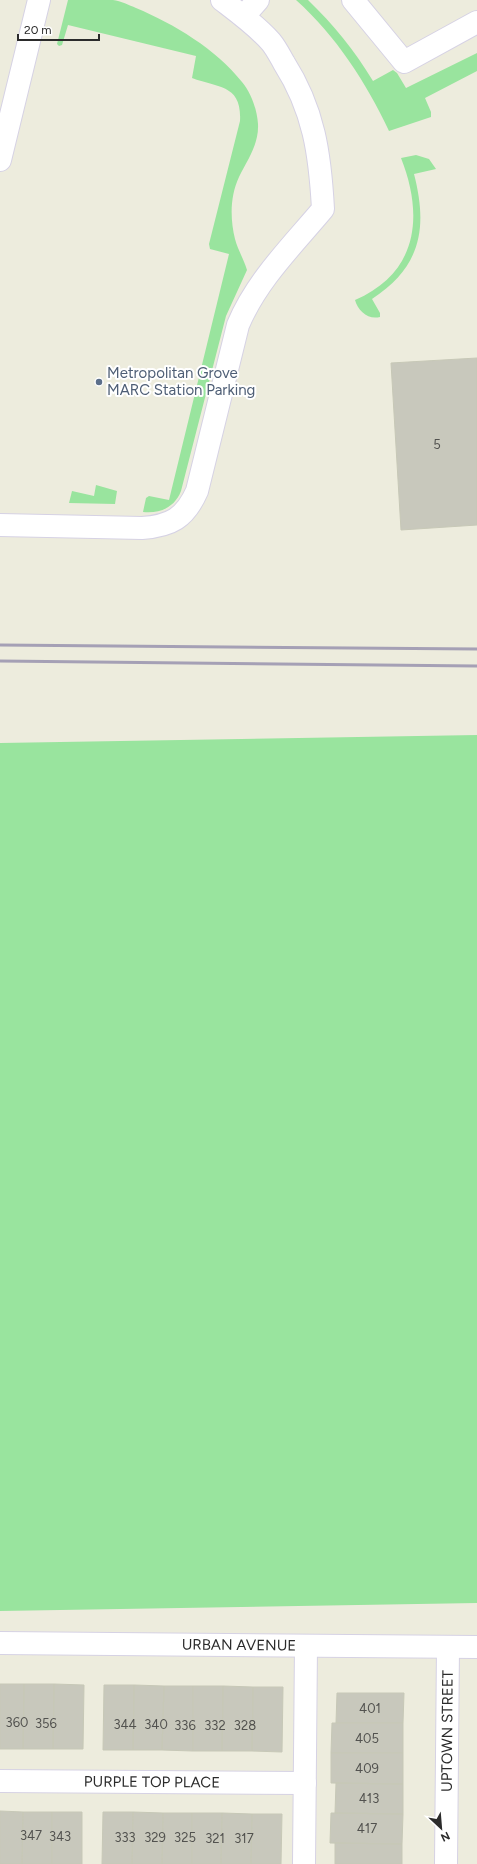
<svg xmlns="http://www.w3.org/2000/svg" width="477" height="1864" viewBox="0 0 477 1864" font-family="Figtree,sans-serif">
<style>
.green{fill:#99e49e}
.building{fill:#c8c8bc;stroke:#c7c8b7}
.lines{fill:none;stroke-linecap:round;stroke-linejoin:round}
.minor-casing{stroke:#d6d2e4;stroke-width:24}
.minor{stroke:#fff;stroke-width:22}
.rail{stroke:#a5a0b5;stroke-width:3}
.service-dot{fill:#5c6f8a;stroke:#fff;stroke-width:1.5}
.labels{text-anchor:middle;stroke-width:4;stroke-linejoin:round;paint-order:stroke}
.number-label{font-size:13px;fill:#52524f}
.service-label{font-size:15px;fill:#4e5e75;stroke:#fff;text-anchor:start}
.street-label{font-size:15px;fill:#2b2b2b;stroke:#fff}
</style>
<rect width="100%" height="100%" fill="#edecdd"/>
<path class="green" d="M 68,0 C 82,0 98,0 113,0 C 121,1 129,5 136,8 C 174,24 216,49 242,82 C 251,93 257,109 258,124 C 259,144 248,159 239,177 C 230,196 230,219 235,239 C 238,250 244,260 247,270 L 226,316 L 181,491 C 175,507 160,514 143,512 L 146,498 L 149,496 L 169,500 L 229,254 L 210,249 L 209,244 L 240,121 C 242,84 218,88 192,78 L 196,56 L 68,25 L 62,45 L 59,46 L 57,44 Z
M 296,0 L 308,0 C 333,24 355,51 373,81 L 393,70 L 397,73 L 406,88 L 477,53 L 477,71 L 425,98 L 431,112 L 431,117 L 389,131 C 366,82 336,36 296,0 Z
M 416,155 L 429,159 L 436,169 L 414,174 C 428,228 421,267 372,299 L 380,313 L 380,317 C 368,320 358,311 355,300 C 418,273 424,216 401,158 Z
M 96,485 L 117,491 L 115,504 L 69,503 L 72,491 L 94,496 Z
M 477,735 L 477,1603 L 0,1611 L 0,743 Z"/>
<path class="building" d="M 477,358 L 477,525 L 401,530 L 391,363 Z
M 0,1684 L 24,1684 L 23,1749 L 0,1749 Z
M 24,1684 L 54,1684 L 53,1749 L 23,1749 Z
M 54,1684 L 84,1685 L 83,1749 L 53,1749 Z
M 104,1685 L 134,1685 L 133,1750 L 103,1750 Z
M 134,1685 L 164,1686 L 162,1750 L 133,1750 Z
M 164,1686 L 193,1686 L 193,1751 L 162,1750 Z
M 193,1686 L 223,1686 L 222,1751 L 193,1751 Z
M 223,1686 L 253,1687 L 252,1751 L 222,1751 Z
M 253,1687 L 283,1687 L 282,1752 L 252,1751 Z
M 337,1693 L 404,1693 L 403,1723 L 336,1723 Z
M 332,1723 L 403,1723 L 403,1753 L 331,1753 Z
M 331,1753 L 403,1753 L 403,1784 L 331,1783 Z
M 336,1783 L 403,1784 L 403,1814 L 335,1813 Z
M 0,1811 L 23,1812 L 22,1864 L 0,1864 Z
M 23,1812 L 52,1812 L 52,1864 L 22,1864 Z
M 52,1812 L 82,1812 L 82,1864 L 52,1864 Z
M 103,1812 L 133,1812 L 132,1864 L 102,1864 Z
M 133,1812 L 163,1813 L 162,1864 L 132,1864 Z
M 163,1813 L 192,1813 L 192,1864 L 162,1864 Z
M 192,1813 L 222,1813 L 221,1864 L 192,1864 Z
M 222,1813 L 252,1814 L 251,1864 L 221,1864 Z
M 331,1813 L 403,1814 L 402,1844 L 330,1843 Z
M 252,1814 L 282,1814 L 281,1864 L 251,1864 Z
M 335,1843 L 402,1844 L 402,1864 L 335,1864 Z"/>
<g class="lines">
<defs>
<g id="minor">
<path d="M 353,0 L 404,62 L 477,22"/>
<path d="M 244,16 L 258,0"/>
<path d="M 0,160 L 39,0"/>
<path d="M 0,525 L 142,528 C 171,526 185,518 197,491 L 238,325 C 257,280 292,246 323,209 C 320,154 314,110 284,63 C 280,56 276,48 271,42 C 257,26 239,13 222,0"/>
<path id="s1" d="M 0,1643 L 477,1647"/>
<path id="s2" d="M 0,1781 L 305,1783"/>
<path d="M 304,1864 L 306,1646"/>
<path id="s3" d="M 446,1864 L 448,1647"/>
</g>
</defs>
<use href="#minor" class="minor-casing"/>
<use href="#minor" class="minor"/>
<path class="rail" d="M 0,645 L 477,649
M 0,661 L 477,666"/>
</g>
<circle class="service-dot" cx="99" cy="382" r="4"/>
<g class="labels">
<g class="number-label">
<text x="437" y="449">5</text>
<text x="370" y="1713">401</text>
<text x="17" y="1727">360</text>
<text x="46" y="1728">356</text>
<text x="125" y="1729">344</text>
<text x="156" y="1729">340</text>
<text x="185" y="1730">336</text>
<text x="215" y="1730">332</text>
<text x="245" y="1730">328</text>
<text x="367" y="1743">405</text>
<text x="367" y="1773">409</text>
<text x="369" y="1803">413</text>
<text x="367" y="1833">417</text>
<text x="31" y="1840">347</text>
<text x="60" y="1841">343</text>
<text x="125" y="1842">333</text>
<text x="155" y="1842">329</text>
<text x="185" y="1842">325</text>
<text x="215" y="1843">321</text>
<text x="244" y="1843">317</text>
</g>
<g class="service-label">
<text x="107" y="378">Metropolitan Grove<tspan x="107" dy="17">MARC Station Parking</tspan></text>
</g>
<g class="street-label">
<text dy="5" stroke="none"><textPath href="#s1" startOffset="239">URBAN AVENUE</textPath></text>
<text dy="5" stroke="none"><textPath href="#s3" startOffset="133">UPTOWN STREET</textPath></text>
<text dy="5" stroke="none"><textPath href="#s2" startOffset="152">PURPLE TOP PLACE</textPath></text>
</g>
</g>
<g transform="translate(441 1828) rotate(154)" stroke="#ffffff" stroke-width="3" paint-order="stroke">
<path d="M0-3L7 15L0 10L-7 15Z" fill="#2b2b2b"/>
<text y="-6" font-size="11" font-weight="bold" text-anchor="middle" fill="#2b2b2b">N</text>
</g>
<path d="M18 34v6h81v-6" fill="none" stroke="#2b2b2b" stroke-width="2"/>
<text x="24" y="34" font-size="12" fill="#2b2b2b" stroke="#ffffff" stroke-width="3" paint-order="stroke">20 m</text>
</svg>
